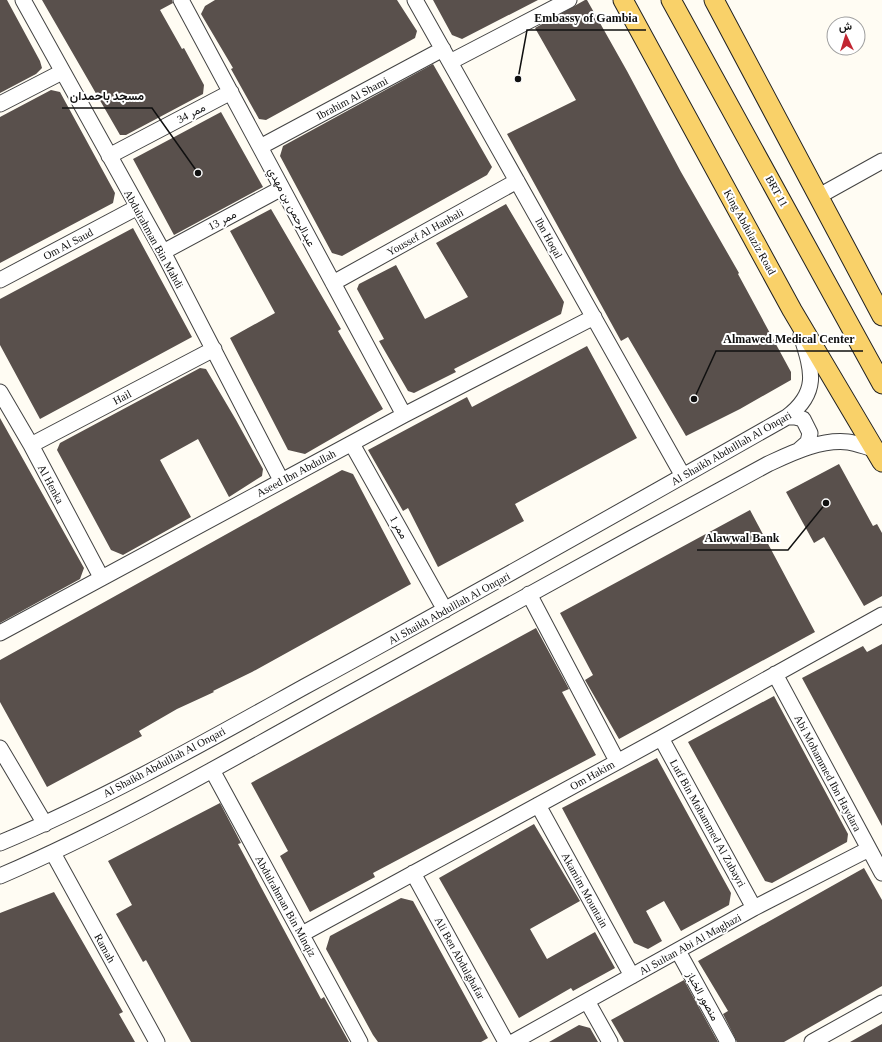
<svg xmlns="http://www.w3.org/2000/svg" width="882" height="1042" viewBox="0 0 882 1042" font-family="'Times New Roman',Vazirmatn,serif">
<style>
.building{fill:#59504c}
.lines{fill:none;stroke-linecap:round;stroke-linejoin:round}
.minor-casing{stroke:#434343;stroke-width:17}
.major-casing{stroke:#212121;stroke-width:21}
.minor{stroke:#fff;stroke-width:15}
.major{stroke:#f9d169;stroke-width:19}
.labels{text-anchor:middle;stroke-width:4;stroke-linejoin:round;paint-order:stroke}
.street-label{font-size:11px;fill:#101010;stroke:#fff}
.leader{fill:none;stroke:#101010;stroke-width:1.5}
.callout-dot{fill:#101010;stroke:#fff;stroke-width:1.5}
.callout-label{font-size:12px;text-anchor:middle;font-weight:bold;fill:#101010;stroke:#fff;stroke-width:4;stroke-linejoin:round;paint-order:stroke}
</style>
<rect width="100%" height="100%" fill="#fffcf3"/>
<path class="building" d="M 0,0 L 7,0 L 40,61 L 42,68 L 36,74 L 0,93 Z
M 42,0 L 172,0 L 173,3 L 160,10 L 182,49 L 184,48 L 204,85 L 203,94 L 126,135 L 120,135 Z
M 215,0 L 397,0 L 417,31 L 415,38 L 266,120 L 259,119 L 231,69 L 233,68 L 201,14 L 205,6 Z
M 433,0 L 538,0 L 462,39 L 452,35 Z
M 585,0 L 587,0 L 627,71 L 681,172 L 739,273 L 738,274 L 791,372 L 791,380 L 740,409 L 686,436 L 628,337 L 621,341 L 507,134 L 576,100 L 535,28 Z
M 433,64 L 492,167 L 487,175 L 342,256 L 332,253 L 280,156 L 283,146 Z
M 51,90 L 60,92 L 115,193 L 113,203 L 0,263 L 0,117 Z
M 221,112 L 263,187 L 174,235 L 133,159 Z
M 506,204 L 564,302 L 561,314 L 454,369 L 456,372 L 414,393 L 408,391 L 379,341 L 384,339 L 357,289 L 359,284 L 396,265 L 425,319 L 468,297 L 436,243 Z
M 271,209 L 341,329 L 338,331 L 383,409 L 305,454 L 288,450 L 230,338 L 275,313 L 230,231 Z
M 133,228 L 192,337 L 40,419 L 0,345 L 0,299 Z
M 587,346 L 637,438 L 515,504 L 524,521 L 438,567 L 408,508 L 403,511 L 368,450 L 467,397 L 472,407 Z
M 200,368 L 206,369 L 236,420 L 263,469 L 262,476 L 229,497 L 198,439 L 160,460 L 191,517 L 123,555 L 111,550 L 57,450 L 60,443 Z
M 0,418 L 84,568 L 80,579 L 0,623 Z
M 839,464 L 873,526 L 877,524 L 882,533 L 882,596 L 864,606 L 824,537 L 814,543 L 786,492 Z
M 342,470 L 353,474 L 411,584 L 252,672 L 213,691 L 214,692 L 177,709 L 139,731 L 142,736 L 47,787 L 0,702 L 0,660 Z
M 750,510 L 815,632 L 619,739 L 585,680 L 593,675 L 560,613 Z
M 536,628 L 569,689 L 562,692 L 596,755 L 373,873 L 375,877 L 310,912 L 280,856 L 288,851 L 251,783 Z
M 882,644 L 882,826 L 802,678 L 863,646 L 867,652 Z
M 774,696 L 848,834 L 847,842 L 772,883 L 765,881 L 688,742 Z
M 657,758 L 731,893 L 729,905 L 681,931 L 664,901 L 646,911 L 662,941 L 648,949 L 634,943 L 562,808 Z
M 220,803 L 241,843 L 238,844 L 321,999 L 324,997 L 349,1042 L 191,1042 L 146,960 L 143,962 L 116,914 L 132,905 L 108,861 Z
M 534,824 L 580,901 L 530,929 L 547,959 L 595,932 L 615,968 L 573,991 L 571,988 L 519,1018 L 439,878 Z
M 864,868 L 882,900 L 882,986 L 784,1042 L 737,1042 L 723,1014 L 728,1011 L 698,961 Z
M 54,892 L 123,1012 L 119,1014 L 135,1042 L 0,1042 L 0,913 Z
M 401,898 L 413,901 L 488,1038 L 481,1042 L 378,1042 L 373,1035 L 326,949 L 330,936 Z
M 684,980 L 718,1042 L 624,1042 L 611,1020 Z
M 882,1024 L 882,1042 L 850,1042 Z
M 579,1025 L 590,1028 L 598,1042 L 549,1042 Z"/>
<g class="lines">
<defs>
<path id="minor" d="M 23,0 L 163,252 L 281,480
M 181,0 L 404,415
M 415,0 L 683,476
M 450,62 L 569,0
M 0,104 L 62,72
M 260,147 L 443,49
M 109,156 L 231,92
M 819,196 L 882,161
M 163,252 L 282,188
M 0,280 L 136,208
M 333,283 L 517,181
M 0,392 L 31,445 L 101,577
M 787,417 L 795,417 L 803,419 L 810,433 L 808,442 L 799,450
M 352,444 L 445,610
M 31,445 L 214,349
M 529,594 L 617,761
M 0,633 L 404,415 L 594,317
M 775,674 L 882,873
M 661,738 L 754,908
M 0,748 L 45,824
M 212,770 L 360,1042
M 538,805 L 632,976
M 0,843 C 105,799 205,742 304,687 C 466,599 627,508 787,417 C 820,392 812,370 801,335
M 53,853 L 157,1042
M 413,873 L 506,1042
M 0,876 C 121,824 235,757 349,694 C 489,616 628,540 768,464 C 792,453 820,439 848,442 C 856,443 866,447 874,449
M 302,934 L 661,738 L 882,615
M 678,951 L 728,1042
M 587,1001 L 610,1042
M 513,1042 L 754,908 L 869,849
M 812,1042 L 882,1003"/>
<path id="major" d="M 623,0 L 792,310 L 882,462
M 671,0 L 882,384
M 714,0 L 882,316"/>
</defs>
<use href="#minor" class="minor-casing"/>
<use href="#major" class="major-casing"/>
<use href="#minor" class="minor"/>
<use href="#major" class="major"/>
</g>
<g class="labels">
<g class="street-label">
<text transform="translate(352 98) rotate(-28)" y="4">Ibrahim Al Shami</text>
<text transform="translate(191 113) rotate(-27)" y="4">ممر 34</text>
<text transform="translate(777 191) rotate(61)" y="4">BRT 11</text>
<text transform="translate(292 207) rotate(62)" y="4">عبدالرحمن بن مهدي</text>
<text transform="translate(222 220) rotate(-28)" y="4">ممر 13</text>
<text transform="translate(425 232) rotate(-29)" y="4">Youssef Al Hanbali</text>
<text transform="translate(750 232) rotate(61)" y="4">King Abdulaziz Road</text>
<text transform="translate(549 238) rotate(61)" y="4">Ibn Hoqal</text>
<text transform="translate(154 239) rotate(61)" y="4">Abdulrahman Bin Mahdi</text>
<text transform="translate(68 244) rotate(-28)" y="4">Om Al Saud</text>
<text transform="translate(122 397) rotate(-28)" y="4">Hail</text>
<text transform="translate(731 448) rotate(-30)" y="4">Al Shaikh Abdulllah Al Onqari</text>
<text transform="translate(296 473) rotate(-28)" y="4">Aseed Ibn Abdullah</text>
<text transform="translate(51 484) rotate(62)" y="4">Al Henka</text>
<text transform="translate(399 527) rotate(61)" y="4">ممر 1</text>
<text transform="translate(449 608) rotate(-29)" y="4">Al Shaikh Abdulllah Al Onqari</text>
<text transform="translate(164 762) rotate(-28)" y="4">Al Shaikh Abdulllah Al Onqari</text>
<text transform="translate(828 773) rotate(62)" y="4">Abi Mohammed Ibn Haydara</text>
<text transform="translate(592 775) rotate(-29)" y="4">Om Hakim</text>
<text transform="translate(708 823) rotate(61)" y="4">Lutf Bin Mohammed Al Zubayri</text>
<text transform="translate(585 890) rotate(61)" y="4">Akamim Mountain</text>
<text transform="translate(286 906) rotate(61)" y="4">Abdulrahman Bin Minqiz</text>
<text transform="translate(690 944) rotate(-29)" y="4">Al Sultan Abi Al Maghazi</text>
<text transform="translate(105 948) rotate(61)" y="4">Ramah</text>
<text transform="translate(460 958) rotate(61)" y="4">Ali Ben Abdulghafar</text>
<text transform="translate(703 996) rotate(61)" y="4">منصور الخباز</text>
</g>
</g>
<path class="leader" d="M518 79L527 30H646M198 173L152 108H62M694 399L716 351H863M826 503L788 550H697"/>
<g class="callout-dot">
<circle cx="518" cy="79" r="4"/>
<circle cx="198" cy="173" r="4"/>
<circle cx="694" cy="399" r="4"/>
<circle cx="826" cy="503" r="4"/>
</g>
<g class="callout-label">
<text x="586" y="22">Embassy of Gambia</text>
<text x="107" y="100">مسجد باحمدان</text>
<text x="789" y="343">Almawed Medical Center</text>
<text x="742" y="542">Alawwal Bank</text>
</g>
<g transform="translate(846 36) rotate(356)"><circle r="19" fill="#ffffff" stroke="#9f9f9f"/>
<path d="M0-3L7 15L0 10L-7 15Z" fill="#c22632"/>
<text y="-6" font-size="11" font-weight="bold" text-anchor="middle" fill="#101010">ش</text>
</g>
</svg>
